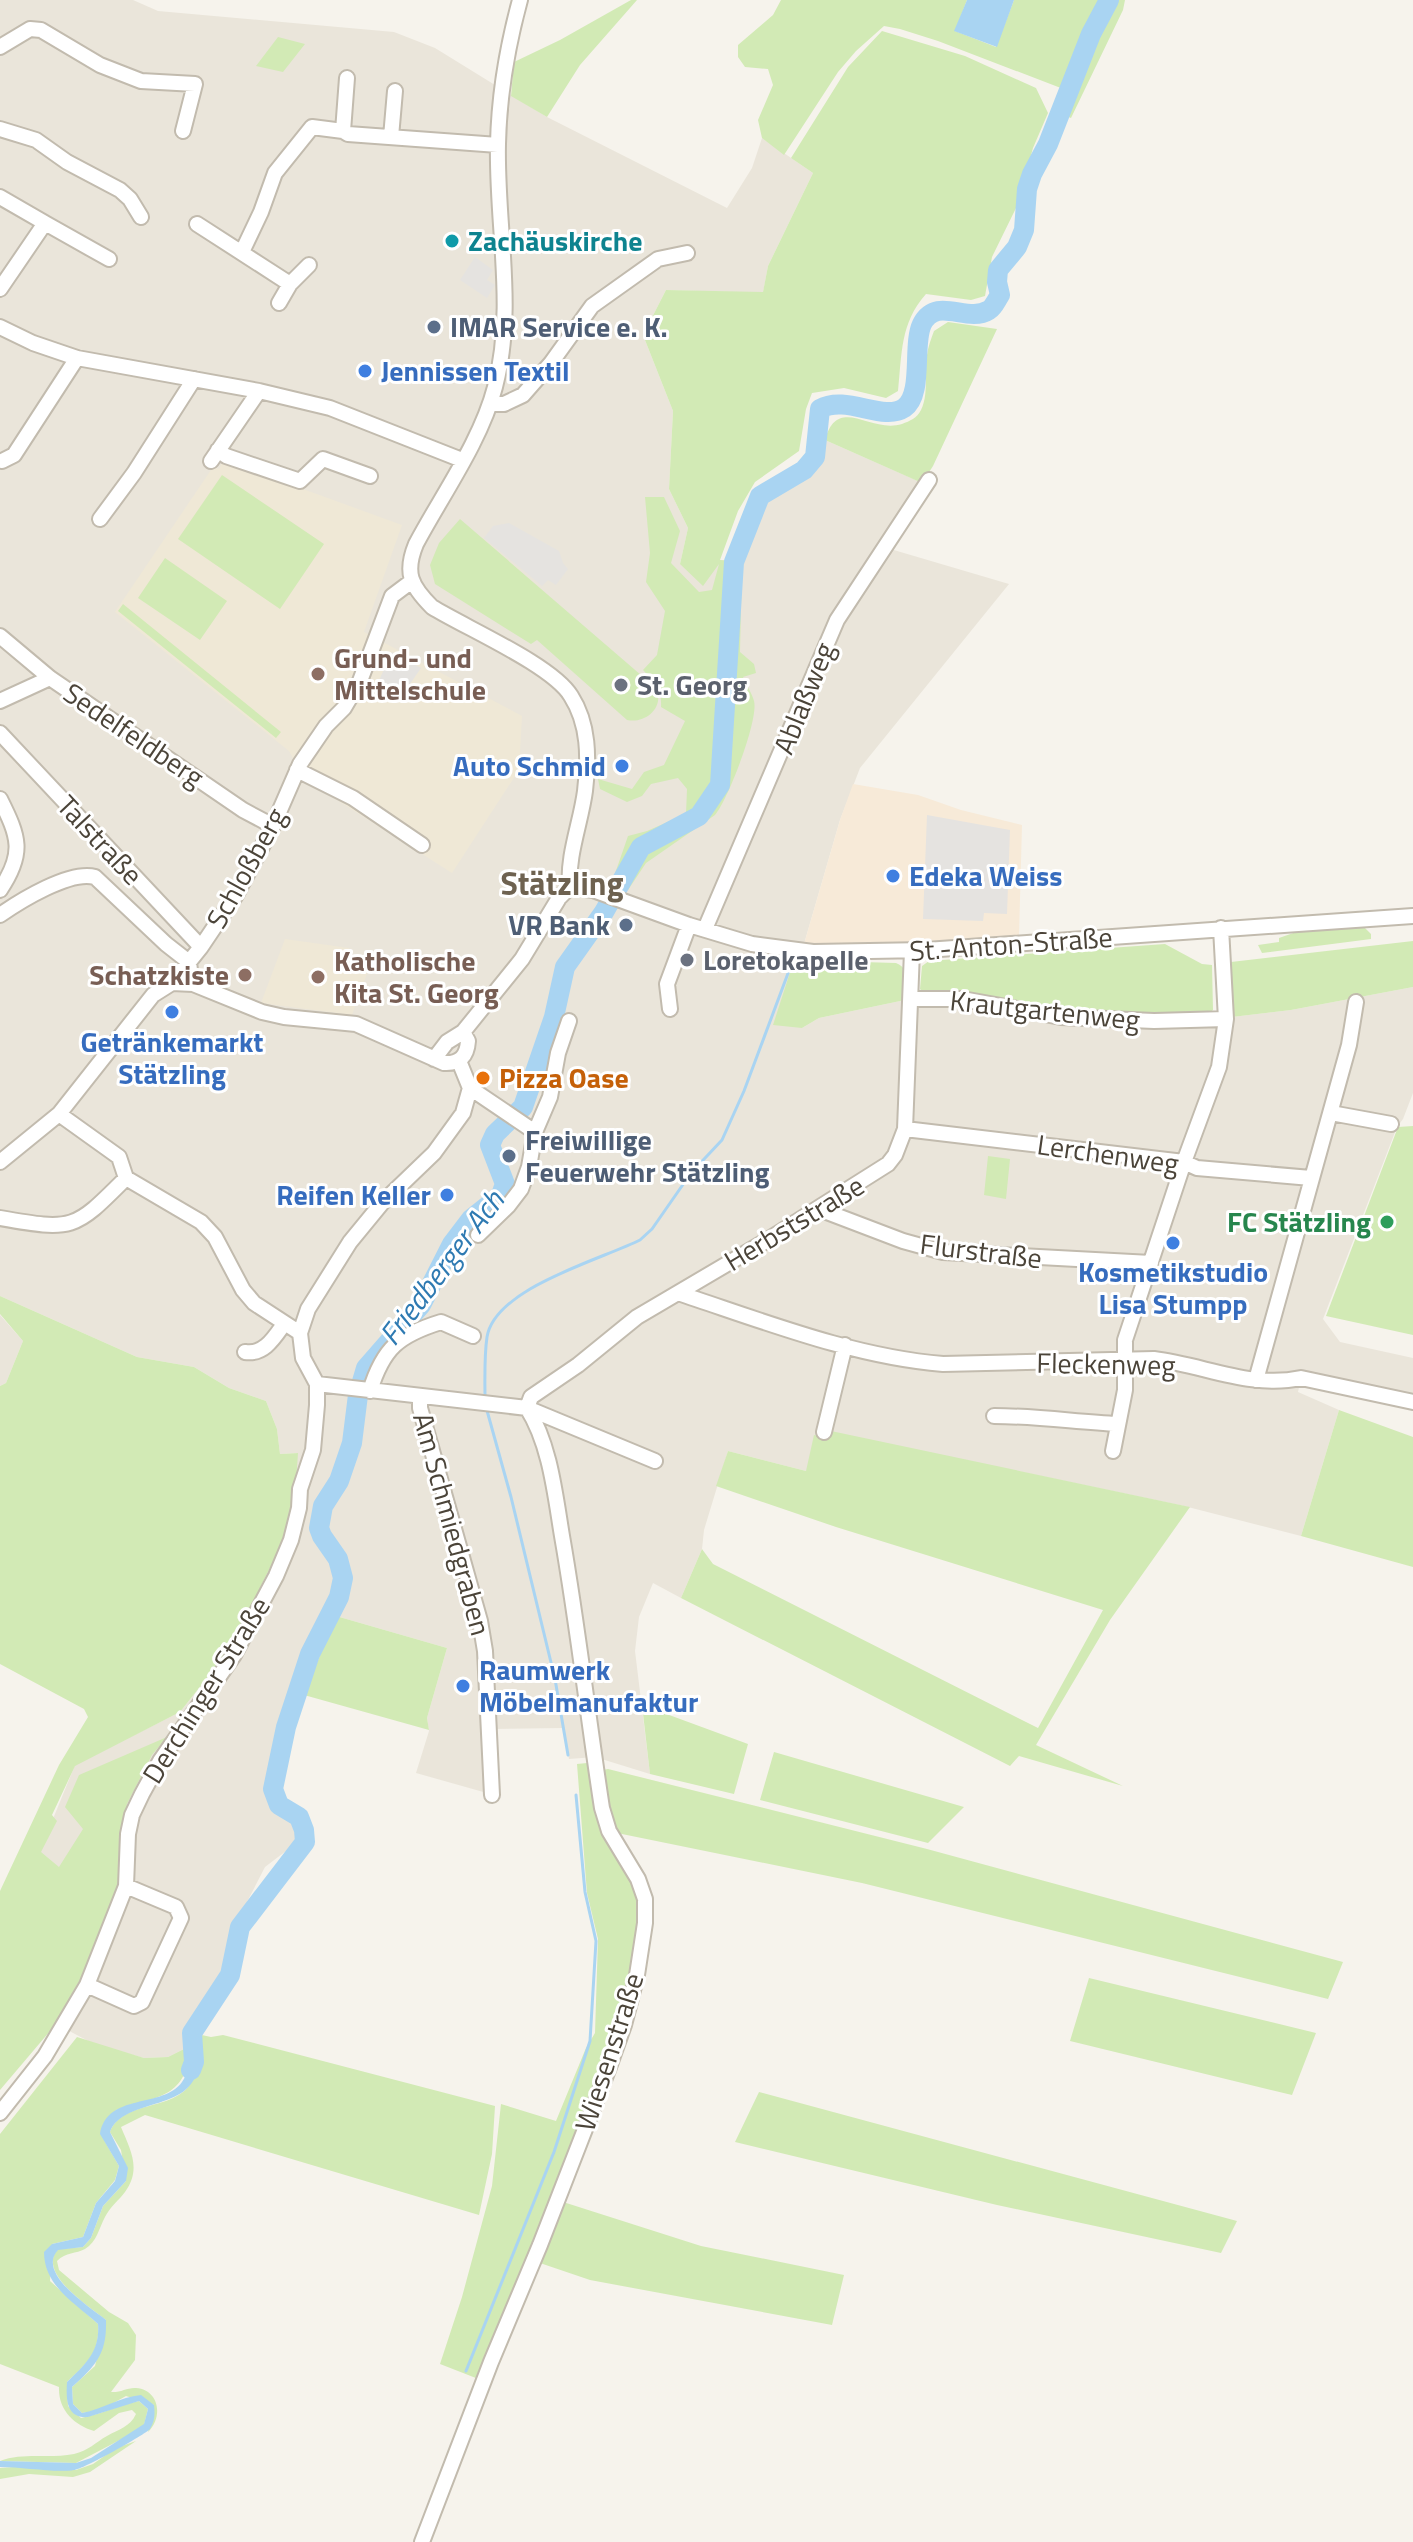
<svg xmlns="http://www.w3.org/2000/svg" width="1413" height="2542" viewBox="0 0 1413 2542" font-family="'Titillium Web',sans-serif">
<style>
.residential{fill:#eae5da}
.commercial{fill:#f7ead8}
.education{fill:#efe8d6}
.green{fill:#d2eab5}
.parking{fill:#e5e3e0}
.water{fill:#a9d4f2}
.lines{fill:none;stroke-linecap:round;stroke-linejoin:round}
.stream{stroke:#a9d4f2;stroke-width:3}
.river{stroke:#a9d4f2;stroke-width:20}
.minor-casing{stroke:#c2bbae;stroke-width:18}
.minor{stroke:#fff;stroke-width:14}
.culture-dot{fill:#0f9aa8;stroke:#fff;stroke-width:3}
.service-dot{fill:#5c6f8a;stroke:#fff;stroke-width:3}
.shop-dot{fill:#3f7fe0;stroke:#fff;stroke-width:3}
.education-dot{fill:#8d6e63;stroke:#fff;stroke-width:3}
.worship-dot{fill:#6b7280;stroke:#fff;stroke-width:3}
.food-dot{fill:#e8710a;stroke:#fff;stroke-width:3}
.leisure-dot{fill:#2e9e5b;stroke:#fff;stroke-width:3}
.labels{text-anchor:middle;stroke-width:6;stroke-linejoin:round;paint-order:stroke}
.culture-label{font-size:28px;font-weight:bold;fill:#0d838f;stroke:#fff;text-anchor:start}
.service-label{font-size:28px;font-weight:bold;fill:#4e5e75;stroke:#fff;text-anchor:start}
.shop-label{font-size:28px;font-weight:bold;fill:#366cbe;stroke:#fff;text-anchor:start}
.education-label{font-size:28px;font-weight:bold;fill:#785e54;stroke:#fff;text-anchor:start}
.worship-label{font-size:28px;font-weight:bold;fill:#5b616d;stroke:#fff;text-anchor:start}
.street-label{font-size:28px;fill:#4b4439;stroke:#fff}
.food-label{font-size:28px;font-weight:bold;fill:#c56008;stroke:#fff;text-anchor:start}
.leisure-label{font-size:28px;font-weight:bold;fill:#27864d;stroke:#fff;text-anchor:end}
.water-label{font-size:30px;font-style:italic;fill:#2e7ab2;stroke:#fff}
.quarter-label{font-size:32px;font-weight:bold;fill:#6e6250;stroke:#fff}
</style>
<rect width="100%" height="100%" fill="#f6f3ec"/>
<path class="residential" d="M 0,0 L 133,0 L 158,11 L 394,32 L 435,48 L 547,117 L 727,208 L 752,168 L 762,138 L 813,173 L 768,266 L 763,293 L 666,290 L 643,335 L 673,411 L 669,489 L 688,528 L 680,564 L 720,560 L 742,561 L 764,500 L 818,466 L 825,440 L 927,485 L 887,548 L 1009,584 L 860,768 L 840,820 L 804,944 L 794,960 L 802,1028 L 819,1018 L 905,1000 L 960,1005 L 1054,1022 L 1213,1027 L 1232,1017 L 1291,1010 L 1413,987 L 1413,1093 L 1403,1119 L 1397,1127 L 1323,1319 L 1340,1342 L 1413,1358 L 1413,1402 L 1301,1378 L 1298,1392 L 1339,1410 L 1301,1536 L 1184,1506 L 831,1432 L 830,1438 L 806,1471 L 728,1451 L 704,1530 L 702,1549 L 681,1598 L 653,1583 L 639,1617 L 635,1651 L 650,1774 L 595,1757 L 569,1759 L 563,1728 L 492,1729 L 494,1795 L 416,1773 L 429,1731 L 427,1718 L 447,1648 L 336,1616 L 304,1695 L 293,1693 L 276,1752 L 270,1790 L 276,1810 L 298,1826 L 299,1841 L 265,1867 L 234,1927 L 224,1957 L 223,1975 L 211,2000 L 190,2030 L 192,2045 L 168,2057 L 144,2058 L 94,2044 L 56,2024 L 81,1978 L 71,1873 L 37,1858 L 75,1765 L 180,1712 L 229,1650 L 289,1530 L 297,1453 L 280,1454 L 277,1429 L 266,1401 L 229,1388 L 194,1367 L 137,1357 L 0,1296 Z
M 0,1315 L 23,1341 L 6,1383 L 0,1386 Z"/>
<path class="commercial" d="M 853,784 L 918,795 L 961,810 L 1022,825 L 1019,936 L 910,944 L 804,944 L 840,820 Z"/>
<path class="education" d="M 223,460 L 402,525 L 364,632 L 522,716 L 519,770 L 452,873 L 304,779 L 289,751 L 115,612 L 213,467 L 219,469 Z
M 285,939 L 349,948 L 349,963 L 368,971 L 352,1015 L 261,1003 Z"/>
<path class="green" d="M 631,0 L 637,0 L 580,65 L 547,117 L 511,96 L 514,62 L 560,40 Z
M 781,0 L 967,0 L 955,31 L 996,47 L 1014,0 L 1106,0 L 1083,41 L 1066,90 L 938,41 L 900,29 L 884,26 L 856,51 L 838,72 L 784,155 L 762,138 L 758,120 L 773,85 L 768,69 L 745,67 L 738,57 L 738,45 L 773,15 Z
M 1114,0 L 1125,0 L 1123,10 L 1071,118 L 1063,115 Z
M 882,31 L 965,56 L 1036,88 L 1048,113 L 1033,148 L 1017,206 L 992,257 L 985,296 L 971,300 L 926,294 C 900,323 902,354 898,391 L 886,398 L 844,388 L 812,393 L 806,409 L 799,451 L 755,482 L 738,511 L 720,560 L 742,562 L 740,652 L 754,664 L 756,673 L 743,677 C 746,685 752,693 754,701 C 759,719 728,800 715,815 L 646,863 L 628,890 L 611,885 L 628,836 L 647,831 L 686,814 L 687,789 L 678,778 L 651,784 L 642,796 L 627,802 L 600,789 L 598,779 L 632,789 L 644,772 L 664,765 L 685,721 L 661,707 C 662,689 655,683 643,670 L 657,655 L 665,611 L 646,582 L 650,553 L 645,497 L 664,497 L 680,531 L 671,563 L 699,592 L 712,590 L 719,564 L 703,586 L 680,564 L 688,528 L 669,489 L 673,411 L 643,335 L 666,290 L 763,292 L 768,266 L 813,173 L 791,158 L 848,67 Z
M 278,37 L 305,44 L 283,72 L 256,66 Z
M 948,322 L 997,329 L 933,466 L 922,483 L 825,440 C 838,394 870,434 902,424 C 910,421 917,418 921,410 C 929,394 924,372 927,355 C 928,347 931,339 934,331 Z
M 222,475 L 324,544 L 280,609 L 178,539 Z
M 460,519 L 656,688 C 665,707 646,724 627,720 L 537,640 L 531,644 L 435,584 L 430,565 L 439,543 Z
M 165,558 L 227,601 L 200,640 L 138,598 Z
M 123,604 L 281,732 L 276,738 L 118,611 Z
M 1364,927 L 1371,934 L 1371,939 L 1262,953 L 1258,945 L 1279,942 L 1279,938 L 1299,931 Z
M 1413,941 L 1413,987 L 1291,1010 L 1232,1017 L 1231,962 Z
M 1165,944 L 1202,964 L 1212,965 L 1213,1010 L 1208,1014 L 1048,1011 L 926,995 L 920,989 L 922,966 L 929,961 Z
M 794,960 L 896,963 C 912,970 907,984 905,1000 L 819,1018 L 802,1028 L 773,1025 Z
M 1413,1126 L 1413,1335 L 1326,1316 L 1398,1127 Z
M 988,1156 L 1010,1159 L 1006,1199 L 984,1195 Z
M 0,1296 L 137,1357 L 194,1367 L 229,1388 L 266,1401 L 277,1429 L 280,1454 L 298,1453 L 296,1483 L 289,1530 L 229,1650 L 180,1712 L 75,1766 L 52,1815 L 57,1821 L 41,1852 L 59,1867 L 83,1829 L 65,1807 L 79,1775 L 167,1737 L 152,1755 L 127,1804 L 120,1887 L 81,1978 L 56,2024 L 0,2090 L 0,1891 L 59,1765 L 88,1717 L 84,1709 L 0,1664 L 0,1386 L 6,1383 L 23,1341 L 0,1314 Z
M 1339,1410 L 1413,1437 L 1413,1567 L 1301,1536 Z
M 831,1431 L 1190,1507 L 1110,1620 L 1036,1745 L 1123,1786 L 1019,1756 L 1010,1766 L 681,1598 L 702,1549 L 713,1564 L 1038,1728 L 1103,1610 L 836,1527 L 716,1486 L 728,1451 L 806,1471 L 814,1435 L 829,1438 Z
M 336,1616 L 447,1648 L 427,1718 L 429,1730 L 304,1695 Z
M 642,1705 L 748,1744 L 734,1794 L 650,1774 Z
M 774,1752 L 964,1807 L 928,1843 L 760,1800 Z
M 587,1763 L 591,1766 L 640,1893 L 639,1937 L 620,2021 L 481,2380 L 440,2364 L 462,2297 L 492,2186 L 501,2104 L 556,2121 L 586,2048 L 595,2033 L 598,1939 L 587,1893 L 577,1764 Z
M 608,1769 L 927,1849 L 1343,1962 L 1328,1999 L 862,1883 L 617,1833 L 610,1820 L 603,1770 Z
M 1089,1978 L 1316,2033 L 1292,2095 L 1070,2041 Z
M 197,2034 L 211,2037 L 223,2035 L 495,2106 L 492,2154 L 479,2215 L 145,2115 L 121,2127 C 130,2149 142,2169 125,2192 C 119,2200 110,2207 105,2217 C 99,2228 97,2242 85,2249 C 76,2254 66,2252 57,2261 L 59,2270 L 109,2312 L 128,2323 L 136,2335 L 135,2360 L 111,2392 C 120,2393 128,2387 136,2388 C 160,2390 163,2418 148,2432 L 154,2405 L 126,2396 L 101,2410 L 82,2413 L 73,2404 L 72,2387 L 95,2366 L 106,2320 C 90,2307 36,2273 58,2249 L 83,2247 L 91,2238 L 103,2206 L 126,2181 L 121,2150 L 110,2132 C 123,2098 178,2113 193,2079 C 200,2064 195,2049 197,2034 Z
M 77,2037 L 144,2058 L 168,2057 L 192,2045 C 185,2099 161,2095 116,2110 L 104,2140 L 119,2166 L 115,2180 L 96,2203 L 83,2237 L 52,2244 L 50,2281 L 98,2324 C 100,2353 87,2363 67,2382 L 68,2406 L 81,2418 C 102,2414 119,2405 139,2401 L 148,2409 L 144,2425 L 137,2431 L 76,2463 L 0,2461 C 23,2452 49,2459 74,2454 C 88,2451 96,2442 107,2436 C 119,2429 130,2427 136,2414 L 132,2410 L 119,2413 L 94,2431 C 74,2425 58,2410 59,2387 L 0,2364 L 0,2134 Z
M 759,2092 L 1237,2221 L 1221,2253 L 997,2205 L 735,2142 Z
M 560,2201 L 701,2246 L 844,2275 L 832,2325 L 590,2280 L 537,2262 Z
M 136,2441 L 90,2472 L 73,2477 L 29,2474 L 0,2479 L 0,2468 L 27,2466 L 76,2470 L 93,2464 L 116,2448 Z"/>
<path class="parking" d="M 475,257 L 493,270 L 487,280 L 495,285 L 487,298 L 460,280 Z
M 509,523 L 559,551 L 563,563 L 568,569 L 556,585 L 548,580 L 542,586 L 484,538 L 493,526 Z
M 392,652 L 421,668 L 397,703 L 375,689 Z
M 927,815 L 1010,830 L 1007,914 L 984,913 L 983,921 L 923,919 Z"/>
<path class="water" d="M 967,0 L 1014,0 L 997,47 L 954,31 Z
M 196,2043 C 213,2118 125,2092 110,2132 L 128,2168 L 126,2181 L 103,2206 L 91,2238 L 83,2247 L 58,2250 C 36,2273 90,2307 106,2320 C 107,2354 96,2365 72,2387 L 73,2404 L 82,2413 C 103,2409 120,2397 141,2395 L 154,2405 C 155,2414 155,2421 150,2429 C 146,2434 82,2470 74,2470 C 55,2473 23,2467 0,2467 L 0,2461 L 76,2463 L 91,2458 L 144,2424 L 148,2409 L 139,2401 L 88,2417 C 66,2419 66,2399 67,2382 C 86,2364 100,2351 98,2324 C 75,2303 44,2286 44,2252 L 52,2244 L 83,2237 L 96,2203 L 115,2181 L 119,2166 L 100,2134 C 107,2092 163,2109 182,2082 C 190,2071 190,2058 192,2045 Z"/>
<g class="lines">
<path class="stream" d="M 485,1400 C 485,1380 484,1357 487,1337 C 495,1288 600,1260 640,1240 L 652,1229 L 691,1173 L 722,1140 L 744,1091 L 790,968
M 486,1407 L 511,1497 L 555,1679 L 568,1755
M 466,2371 L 554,2152 L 590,2041 L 596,1941 L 585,1892 L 576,1795"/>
<path class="river" d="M 191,2070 L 194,2062 L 192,2033 L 230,1975 L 240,1927 L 305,1842 L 304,1830 L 299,1817 L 279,1805 L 273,1789 L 286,1727 L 310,1654 L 339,1597 L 343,1578 L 338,1559 L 322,1536 L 319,1528 L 323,1506 L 339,1481 L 352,1443 L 358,1395 L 366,1368 L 421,1305 L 452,1244 L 471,1219 L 501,1195 L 505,1184 L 490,1145 L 495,1134 L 523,1107 L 554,1017 L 565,967 L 604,912 L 641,847 L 699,816 L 720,785 L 734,562 L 760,496 L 804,470 L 815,457 L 820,409 C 846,394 883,422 904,408 C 924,394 912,345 922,324 C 937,295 967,324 989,310 C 994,307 997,299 1000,295 L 997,282 L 998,270 L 1017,247 L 1024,230 L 1027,189 L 1032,174 L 1048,144 L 1091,34 L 1109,0"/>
<defs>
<path id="minor" d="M 520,0 C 507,48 499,95 498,144 C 496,225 516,307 495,387 C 481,441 442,495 416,544 C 404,573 411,586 432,607 C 466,628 552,665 571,696 C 589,724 589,758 585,791 C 581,822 567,856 570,887
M 0,47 L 30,29 L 41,30 L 100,65 L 141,81 L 195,84 L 183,131
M 0,129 L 36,140 L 67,162 L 120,190 L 130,199 L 141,217
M 343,131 L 347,78
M 391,137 L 395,91
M 0,197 L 45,223
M 197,224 L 290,284 L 309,265
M 242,252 L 261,212 L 275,173 L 312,127 L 343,131 L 348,134 L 498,145
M 0,289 L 45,223 L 109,259
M 279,303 L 290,284
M 0,327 L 33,343 L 77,358 L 259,391 L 330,408 L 462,460
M 490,404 L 504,404 L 523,395 L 551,363 L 592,306 L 658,259 L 687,253
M 218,450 L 226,456 L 300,481 L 323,459 L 370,476
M 2,461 L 14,455 L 77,358
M 211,461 L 259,391
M 100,519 L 134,473 L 194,379
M 0,636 L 50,678 L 243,810 L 273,826
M 0,701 L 50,678
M 0,733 L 201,947
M 297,770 L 353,798 L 422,845
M 0,799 C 19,837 25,853 0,890
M 570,887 L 593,890 L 689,925 L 752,944 L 813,952 L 926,950 L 1413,916
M 0,915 C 20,901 70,870 95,877 L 166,944 L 189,962 L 190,970
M 705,929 L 837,620 L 929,480
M 172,983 L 201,947 L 236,895 L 273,826 L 300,764 L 326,726 L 344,708 L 360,681 L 392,596 L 412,581
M 912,999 L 962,999 L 1061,1017 L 1154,1021 L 1226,1019
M 670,1009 L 667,984 L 689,925
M 434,1059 L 447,1042 L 463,1032 L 522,959 L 559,898 L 570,887
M 470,1088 L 535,1132
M 1331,1113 L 1391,1124
M 59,1114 L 119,1157 L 126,1178
M 905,1129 L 1184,1162 L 1197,1168 L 1311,1178
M 0,1162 L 59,1114 L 153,995 L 172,983 L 193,984 L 262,1012 L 284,1017 L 356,1024 L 444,1063 C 460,1064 467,1056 468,1041 L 463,1032
M 819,1209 L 903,1241 L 943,1252 L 1151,1263
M 0,1218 C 74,1231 74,1230 126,1178 L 201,1222 L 215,1237 L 243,1290 L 254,1303 L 300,1333
M 478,1235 L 508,1206 L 521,1189 L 529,1167 L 535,1132 L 550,1097 L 558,1053 L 569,1021
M 678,1293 C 763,1321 854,1357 943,1364 L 1154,1359 C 1204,1365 1251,1389 1301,1378 L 1413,1402
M 245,1352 C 264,1355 274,1338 284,1324
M 1256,1380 L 1349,1045 L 1356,1002
M 317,1384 L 527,1408 L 655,1461
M 370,1391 C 383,1348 399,1335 441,1322 L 473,1336
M 420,1397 L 420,1408 L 480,1621 L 485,1651 L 492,1795
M 527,1408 L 531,1397 L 578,1365 L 637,1317 L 766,1241 L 888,1164 L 895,1155 L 905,1129 L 912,951
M 994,1416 C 1036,1416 1077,1422 1118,1424
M 824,1432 L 845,1345
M 1113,1451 L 1125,1390 L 1125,1340 L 1184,1162 L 1219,1067 L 1226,1019 L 1221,928
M 87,1985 L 134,2006 L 142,2002 L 181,1918 L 176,1907 L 126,1886
M 0,2113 L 45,2056 L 87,1985 L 126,1886 L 128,1834 L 132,1815 L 142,1794 L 160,1761 L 234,1655 L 276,1576 L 291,1540 L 299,1508 L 300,1489 L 313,1450 L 317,1405 L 317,1384 L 303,1358 L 300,1333 L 308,1309 L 350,1242 L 382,1203 L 434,1153 L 463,1113 L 470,1088 L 459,1061
M 422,2542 L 491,2362 L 540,2245 L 608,2070 L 624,2025 L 637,1975 L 645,1923 L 645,1899 L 638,1879 L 609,1831 L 602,1808 C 588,1718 578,1627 562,1536 C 555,1494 550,1444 527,1408"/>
</defs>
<use href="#minor" class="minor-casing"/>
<use href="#minor" class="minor"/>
</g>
<circle class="culture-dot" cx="452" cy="241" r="8"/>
<g class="service-dot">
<circle cx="434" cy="327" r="8"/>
<circle cx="626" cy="925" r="8"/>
<circle cx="509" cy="1156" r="8"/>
</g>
<g class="shop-dot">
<circle cx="365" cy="371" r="8"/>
<circle cx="622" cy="766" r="8"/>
<circle cx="893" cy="876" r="8"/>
<circle cx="172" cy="1012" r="8"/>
<circle cx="447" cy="1195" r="8"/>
<circle cx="1173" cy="1243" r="8"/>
<circle cx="463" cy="1686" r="8"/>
</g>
<g class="education-dot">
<circle cx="318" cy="674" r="8"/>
<circle cx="245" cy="975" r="8"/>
<circle cx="318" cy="977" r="8"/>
</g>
<g class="worship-dot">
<circle cx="621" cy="685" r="8"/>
<circle cx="687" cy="960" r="8"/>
</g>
<circle class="food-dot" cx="483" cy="1078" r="8"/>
<circle class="leisure-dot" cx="1387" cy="1222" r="8"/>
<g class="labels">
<g class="culture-label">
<text x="468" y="251">Zachäuskirche</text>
</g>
<g class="service-label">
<text x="450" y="337">IMAR Service e. K.</text>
<text x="610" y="935" text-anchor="end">VR Bank</text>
<text x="525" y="1150">Freiwillige<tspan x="525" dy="32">Feuerwehr Stätzling</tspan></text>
</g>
<g class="shop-label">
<text x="381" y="381">Jennissen Textil</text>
<text x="606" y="776" text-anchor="end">Auto Schmid</text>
<text x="909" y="886">Edeka Weiss</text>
<text x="172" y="1052" text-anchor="middle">Getränkemarkt<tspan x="172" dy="32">Stätzling</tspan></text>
<text x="431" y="1205" text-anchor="end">Reifen Keller</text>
<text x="1173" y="1282" text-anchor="middle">Kosmetikstudio<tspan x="1173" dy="32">Lisa Stumpp</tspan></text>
<text x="479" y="1680">Raumwerk<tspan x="479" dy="32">Möbelmanufaktur</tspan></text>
</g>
<g class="education-label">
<text x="334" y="668">Grund- und<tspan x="334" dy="32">Mittelschule</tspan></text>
<text x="334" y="971">Katholische<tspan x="334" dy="32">Kita St. Georg</tspan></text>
<text x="229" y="985" text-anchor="end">Schatzkiste</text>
</g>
<g class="worship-label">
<text x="637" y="695">St. Georg</text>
<text x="703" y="970">Loretokapelle</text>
</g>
<g class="street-label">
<text transform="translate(804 698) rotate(-68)" y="10">Ablaßweg</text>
<text transform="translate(134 735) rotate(34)" y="10">Sedelfeldberg</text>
<text transform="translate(100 840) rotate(47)" y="10">Talstraße</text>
<text transform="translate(246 868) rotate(-61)" y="10">Schloßberg</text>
<text transform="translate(1011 944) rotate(-4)" y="10">St.-Anton-Straße</text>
<text transform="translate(1045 1010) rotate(6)" y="10">Krautgartenweg</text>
<text transform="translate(1108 1154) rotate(8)" y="10">Lerchenweg</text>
<text transform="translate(794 1223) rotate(-31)" y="10">Herbststraße</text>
<text transform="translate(981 1251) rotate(7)" y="10">Flurstraße</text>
<text transform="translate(1106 1364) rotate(1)" y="10">Fleckenweg</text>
<text transform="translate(452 1524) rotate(75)" y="10">Am Schmiedgraben</text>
<text transform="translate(206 1690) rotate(-58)" y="10">Derchinger Straße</text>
<text transform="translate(609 2052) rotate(-72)" y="10">Wiesenstraße</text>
</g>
<g class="food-label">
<text x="499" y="1088">Pizza Oase</text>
</g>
<g class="leisure-label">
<text x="1371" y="1232">FC Stätzling</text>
</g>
<g class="water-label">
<text transform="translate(442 1268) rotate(-53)" y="10">Friedberger Ach</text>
</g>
<g class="quarter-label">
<text x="562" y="895">Stätzling</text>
</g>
</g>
</svg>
